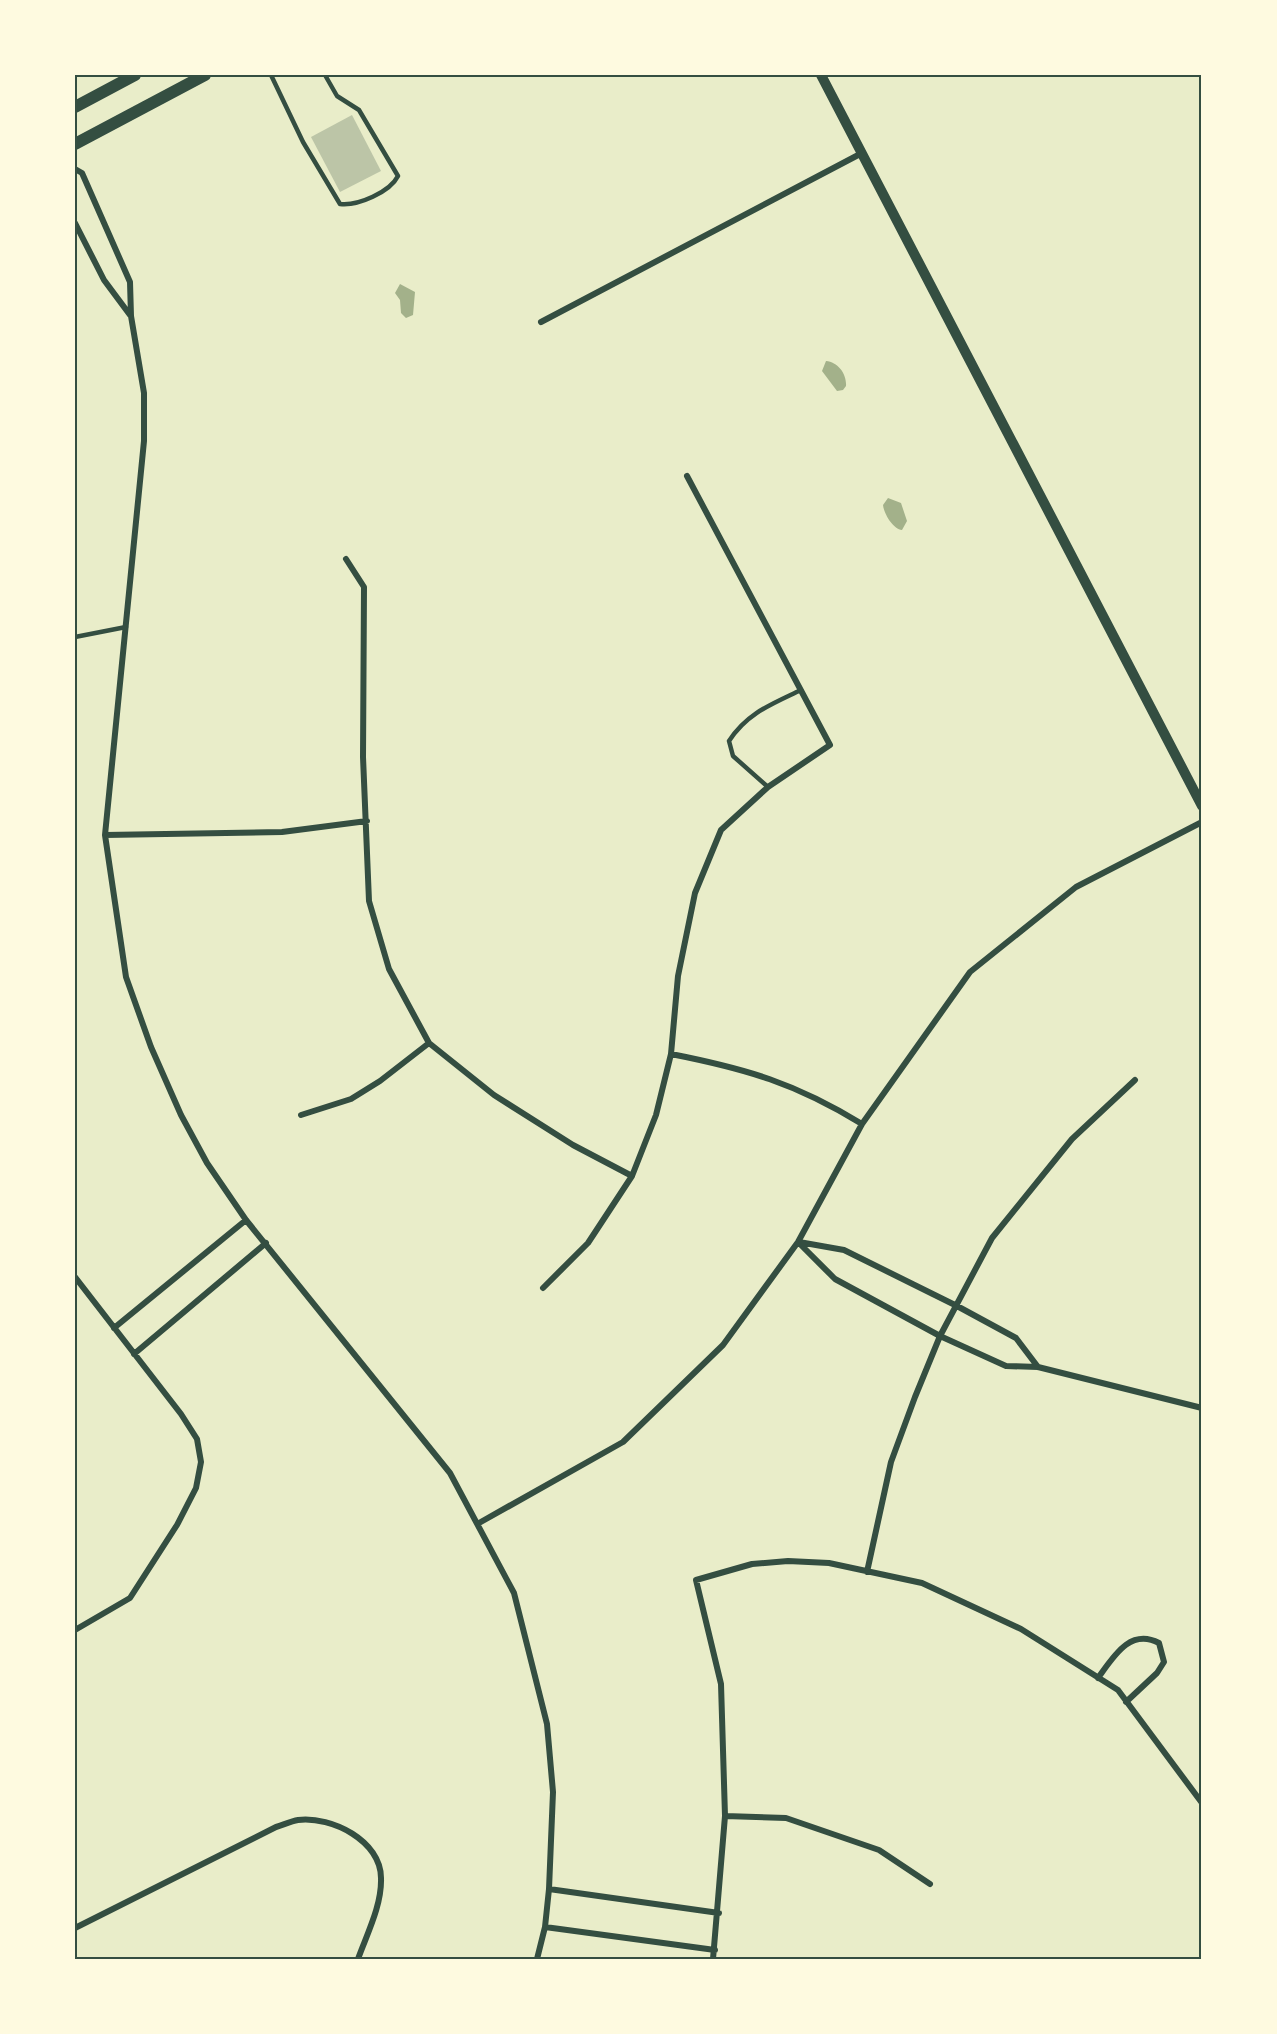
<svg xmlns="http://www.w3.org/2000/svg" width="1277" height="2034" viewBox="0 0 1277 2034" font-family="'Work Sans',sans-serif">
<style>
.water{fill:#a3b18a}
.building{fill:#bcc5a7}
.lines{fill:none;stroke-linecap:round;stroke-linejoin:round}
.service{stroke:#344e41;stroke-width:4.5}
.minor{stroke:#344e41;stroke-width:6}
.tertiary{stroke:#344e41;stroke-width:10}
.secondary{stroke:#344e41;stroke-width:12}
.neatline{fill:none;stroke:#344e41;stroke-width:2}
</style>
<rect width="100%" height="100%" fill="#e9edc9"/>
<path class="water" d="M 400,284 L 415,292 L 413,315 L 406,318 L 401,313 L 400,300 L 395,293 Z
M 826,361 C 838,362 847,374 846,386 L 843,390 L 837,391 L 822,371 Z
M 888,498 L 901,503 L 907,521 L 902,530 C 893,529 884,514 883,505 Z"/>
<path class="building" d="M 352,115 L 381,171 L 340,192 L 311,137 Z"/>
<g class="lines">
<path class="service" d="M 271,75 L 303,142 L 340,204 C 358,206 390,192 398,176 L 359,110 L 337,96 L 325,75
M 75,637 L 126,627
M 768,787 L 733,756 L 729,741 C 747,713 772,704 801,690"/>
<path class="minor" d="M 75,169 L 82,173 L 130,282 L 131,316 L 144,393 L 144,441 L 105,835 L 126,977 L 151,1047 L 181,1115 L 207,1163 L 246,1220 L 450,1473 L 514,1593 L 547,1724 L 553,1792 L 549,1889 L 545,1927 L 537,1959
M 75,223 L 104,280 L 130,315
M 541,322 L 862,153
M 346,559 L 364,587 L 363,757 L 369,901 L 389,969 L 429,1043 L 494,1095 L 573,1145 L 632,1176
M 105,835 L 282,832 L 367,821
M 671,1054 C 747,1069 795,1083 862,1124
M 301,1115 L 351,1099 L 380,1081 L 429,1043
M 798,1242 L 835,1279 L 940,1336 L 1006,1366 L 1038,1367 L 1202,1408
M 799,1242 L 844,1250 L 957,1306 L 1016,1338 L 1038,1367
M 75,1277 L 181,1414 L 197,1439 L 201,1462 L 196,1488 L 177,1525 L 130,1598 L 75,1630
M 543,1288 L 588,1243 L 632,1176 L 656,1115 L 671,1054 L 678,976 L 695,893 L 721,830 L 768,787 L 830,745 L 687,476
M 114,1328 L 246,1220
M 134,1354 L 266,1243
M 479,1523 L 623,1442 L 723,1345 L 798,1242 L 862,1124 L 970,972 L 1076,887 L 1202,822
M 867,1572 L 891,1462 L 915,1397 L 940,1336 L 992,1238 L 1072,1139 L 1135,1080
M 1098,1678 C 1114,1656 1130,1628 1159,1643 L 1164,1662 L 1157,1673 L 1126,1702
M 725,1816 L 786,1818 L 879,1850 L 930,1884
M 549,1889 L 719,1913
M 545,1927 L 715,1950
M 75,1928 L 276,1827 C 283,1825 291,1821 298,1820 C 332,1816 381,1841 381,1878 C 382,1905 367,1934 358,1959
M 713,1959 L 725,1816 L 721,1684 L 696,1580 L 752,1564 L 788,1561 L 829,1563 L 922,1583 L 1021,1629 L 1118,1690 L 1202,1803"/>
<path class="tertiary" d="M 821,75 L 1202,806"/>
<path class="secondary" d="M 75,107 L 135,75
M 75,144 L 205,75"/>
</g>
<rect width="1277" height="2034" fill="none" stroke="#fefae0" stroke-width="153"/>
<rect x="76" y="76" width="1124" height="1882" class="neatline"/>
</svg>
